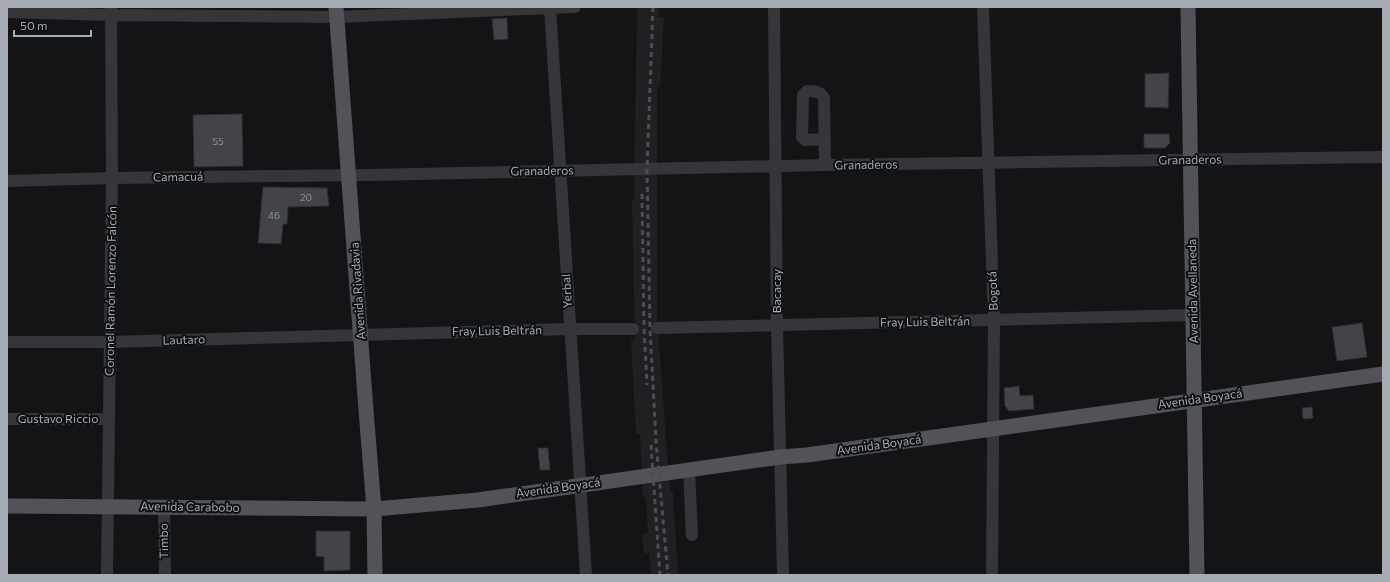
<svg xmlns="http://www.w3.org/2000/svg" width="1390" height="582" viewBox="0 0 1390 582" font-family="Commissioner,sans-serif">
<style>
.built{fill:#202022}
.building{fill:#424448;stroke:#2e2e31}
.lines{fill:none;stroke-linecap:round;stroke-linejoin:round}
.minor{stroke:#35363a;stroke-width:12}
.major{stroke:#515359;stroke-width:15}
.rail{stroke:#4c4e53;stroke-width:3;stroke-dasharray:5 4;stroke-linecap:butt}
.labels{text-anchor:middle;stroke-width:4;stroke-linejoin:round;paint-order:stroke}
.number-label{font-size:10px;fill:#8d9299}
.street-label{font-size:12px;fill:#a6acb4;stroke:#0e0f10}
</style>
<rect width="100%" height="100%" fill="#131415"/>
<path class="built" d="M 637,7 L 659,7 L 659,17 L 664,17 L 660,86 L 657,87 L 657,317 L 670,492 L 673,492 L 678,575 L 651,575 L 649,553 L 644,553 L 642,534 L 648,532 L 646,498 L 643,497 L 640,433 L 636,434 L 631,340 L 635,340 L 632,200 L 634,199 Z"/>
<path class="building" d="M 507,18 L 508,39 L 494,40 L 492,19 Z
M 1169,73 L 1168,108 L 1145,107 L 1145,74 Z
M 242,114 L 243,166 L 194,167 L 193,115 Z
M 1144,134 L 1169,134 L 1170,143 L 1165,148 L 1144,148 Z
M 263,187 L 327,188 L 329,206 L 288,207 L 287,224 L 283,224 L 281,244 L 258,243 Z
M 1362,323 L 1367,357 L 1337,361 L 1332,327 Z
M 1019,386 L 1020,396 L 1033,395 L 1034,409 L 1009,411 L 1005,406 L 1004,388 Z
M 1312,407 L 1313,418 L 1303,419 L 1302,408 Z
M 538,448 L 548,448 L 550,470 L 540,470 Z
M 316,531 L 350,531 L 350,570 L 324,571 L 324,557 L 316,556 Z"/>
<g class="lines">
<path class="minor" d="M 550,7 L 586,575
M 774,7 L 777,325 L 783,575
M 983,7 L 994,320 L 992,575
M 7,12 L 111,15 L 337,17 L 575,7
M 825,139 L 805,140 L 802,137 L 803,95 L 807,91 C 815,91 820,91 824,98 L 825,165
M 7,181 L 112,178 L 369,175 L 825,165 L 1383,157
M 657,328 L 1193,315
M 7,342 L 110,342 L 570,329 L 633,329
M 7,419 L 109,419
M 689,470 L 692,535
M 164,507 L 165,575
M 107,575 L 112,178 L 111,8"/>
<path class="major" d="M 336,7 L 366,410 L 374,509 L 375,575
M 1188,7 L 1197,575
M 7,506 L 374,509 L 478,500 L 780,457 L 807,455 C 999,429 1191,400 1383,374"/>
<path class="rail" d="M 653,7 L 647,169 L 650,328 L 656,441 L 668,575
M 642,194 L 644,328 L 647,385
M 651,445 L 660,575"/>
</g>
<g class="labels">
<g class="number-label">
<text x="218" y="145">55</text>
<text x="306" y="201">20</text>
<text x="274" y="219">46</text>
</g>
<g class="street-label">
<text transform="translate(1190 160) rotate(-1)" y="4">Granaderos</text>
<text transform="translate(866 165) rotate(-1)" y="4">Granaderos</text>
<text transform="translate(542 171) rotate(-1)" y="4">Granaderos</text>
<text transform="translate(178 177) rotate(-1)" y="4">Camacuá</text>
<text transform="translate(111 291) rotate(-89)" y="4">Coronel Ramón Lorenzo Falcón</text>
<text transform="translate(358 291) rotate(-94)" y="4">Avenida Rivadavia</text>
<text transform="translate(567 291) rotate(-93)" y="4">Yerbal</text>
<text transform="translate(777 291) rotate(-90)" y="4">Bacacay</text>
<text transform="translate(993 291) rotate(-92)" y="4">Bogotá</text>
<text transform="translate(1193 291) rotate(-91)" y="4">Avenida Avellaneda</text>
<text transform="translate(925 322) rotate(-1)" y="4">Fray Luis Beltrán</text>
<text transform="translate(497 331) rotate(-1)" y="4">Fray Luis Beltrán</text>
<text transform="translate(184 340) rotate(-2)" y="4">Lautaro</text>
<text transform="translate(1200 399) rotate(-8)" y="4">Avenida Boyacá</text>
<text x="58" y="423">Gustavo Riccio</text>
<text transform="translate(879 445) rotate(-8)" y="4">Avenida Boyacá</text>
<text transform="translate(558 488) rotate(-8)" y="4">Avenida Boyacá</text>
<text transform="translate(190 507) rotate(1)" y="4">Avenida Carabobo</text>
<text transform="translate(164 541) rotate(-91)" y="4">Timbo</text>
</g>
</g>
<rect width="1390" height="582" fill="none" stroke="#a6acb4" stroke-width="16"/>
<path d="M14 30v6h77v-6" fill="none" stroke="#a6acb4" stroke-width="2"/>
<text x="20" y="30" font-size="12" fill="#a6acb4" stroke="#0e0f10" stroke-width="3" paint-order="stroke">50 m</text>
</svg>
